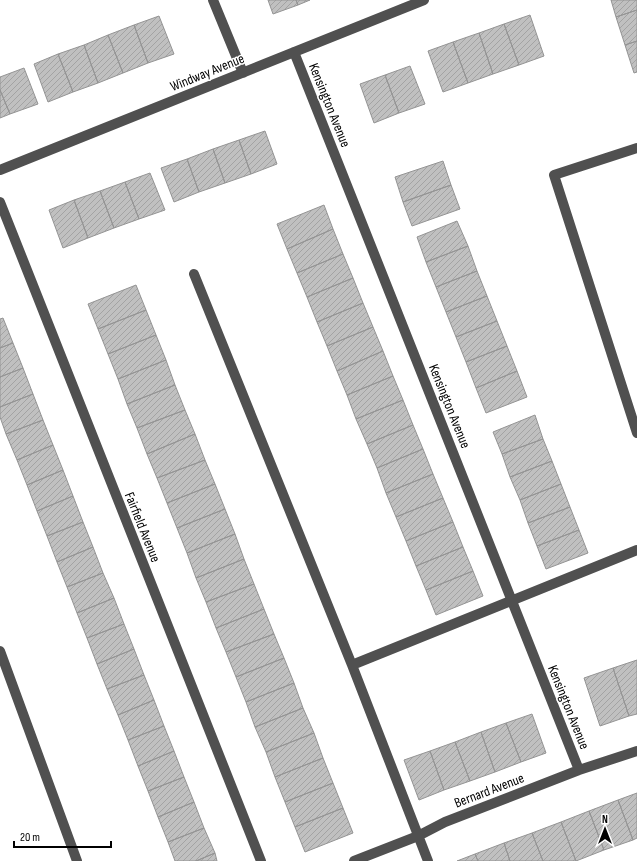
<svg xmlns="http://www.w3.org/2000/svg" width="637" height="861" viewBox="0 0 637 861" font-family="'Sofia Sans Condensed',sans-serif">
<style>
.building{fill:url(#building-hatch);stroke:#949494}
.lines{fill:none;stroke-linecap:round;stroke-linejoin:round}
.minor{stroke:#505050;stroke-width:10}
.labels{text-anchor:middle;stroke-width:3;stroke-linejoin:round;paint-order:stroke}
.street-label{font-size:14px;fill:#000;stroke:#fff}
</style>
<defs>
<pattern id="building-hatch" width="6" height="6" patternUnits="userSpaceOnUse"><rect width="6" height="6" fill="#c0c0c0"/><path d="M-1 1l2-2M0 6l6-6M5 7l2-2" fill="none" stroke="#a3a3a3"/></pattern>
</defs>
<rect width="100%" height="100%" fill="#fff"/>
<path class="building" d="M 268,0 L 296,0 L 298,5 L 273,14 Z
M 296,0 L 310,0 L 298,5 Z
M 611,0 L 637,0 L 637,10 L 616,17 Z
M 637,10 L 637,41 L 625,45 L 616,17 Z
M 530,15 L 544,56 L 519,65 L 504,24 Z
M 159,16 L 174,54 L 148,63 L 134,25 Z
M 504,24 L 519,65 L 493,74 L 479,33 Z
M 134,25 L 148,63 L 123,73 L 108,35 Z
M 479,33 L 493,74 L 468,83 L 453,42 Z
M 108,35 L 123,73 L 98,83 L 84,45 Z
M 637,41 L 637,72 L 634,73 L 625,45 Z
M 453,42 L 468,83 L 443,92 L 428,51 Z
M 84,45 L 98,83 L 73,92 L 58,54 Z
M 58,54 L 73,92 L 48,102 L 34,64 Z
M 410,66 L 425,104 L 399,113 L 385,75 Z
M 24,68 L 38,104 L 10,114 L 0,90 L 0,77 Z
M 385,75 L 399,113 L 374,123 L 360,84 Z
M 0,90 L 10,114 L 0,118 Z
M 265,131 L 277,164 L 251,174 L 239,140 Z
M 239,140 L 251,174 L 225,183 L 213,149 Z
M 213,149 L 225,183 L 199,192 L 187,159 Z
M 187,159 L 199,192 L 174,202 L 161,168 Z
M 443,161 L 451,185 L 403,202 L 395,177 Z
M 150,173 L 165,210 L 139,219 L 125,182 Z
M 125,182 L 139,219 L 114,228 L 100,191 Z
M 451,185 L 460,209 L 412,226 L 403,202 Z
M 100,191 L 114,228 L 88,238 L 74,200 Z
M 74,200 L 88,238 L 63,248 L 49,210 Z
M 324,205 L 333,229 L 287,249 L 277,224 Z
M 457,221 L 468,246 L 426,262 L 417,237 Z
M 333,229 L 343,254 L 297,273 L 287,249 Z
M 468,246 L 477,271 L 436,287 L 426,262 Z
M 343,254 L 353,278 L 307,297 L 297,273 Z
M 477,271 L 487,296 L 446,312 L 436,287 Z
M 353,278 L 363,303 L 317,322 L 307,297 Z
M 136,285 L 146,310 L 98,329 L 88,304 Z
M 487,296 L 497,321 L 456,337 L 446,312 Z
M 363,303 L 373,327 L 327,346 L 317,322 Z
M 146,310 L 156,335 L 108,354 L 98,329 Z
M 3,318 L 13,343 L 0,348 L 0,319 Z
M 497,321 L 507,346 L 466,362 L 456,337 Z
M 373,327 L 383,351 L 337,371 L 327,346 Z
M 156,335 L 166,360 L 118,379 L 108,354 Z
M 13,343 L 23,368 L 0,377 L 0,348 Z
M 507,346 L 517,371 L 476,388 L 466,362 Z
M 383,351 L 393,376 L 347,395 L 337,371 Z
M 166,360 L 175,385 L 127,404 L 118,379 Z
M 23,368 L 33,394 L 0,407 L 0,377 Z
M 517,371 L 527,397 L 486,413 L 476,388 Z
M 393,376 L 403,400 L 356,419 L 347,395 Z
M 175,385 L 185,410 L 137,428 L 127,404 Z
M 33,394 L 43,420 L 6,434 L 0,417 L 0,407 Z
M 403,400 L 413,425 L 367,444 L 356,419 Z
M 185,410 L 195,434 L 147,454 L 137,428 Z
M 535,415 L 543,439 L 502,454 L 493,432 Z
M 43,420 L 53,445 L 17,460 L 6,434 Z
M 413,425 L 423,449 L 377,468 L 367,444 Z
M 195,434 L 205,460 L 157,478 L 147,454 Z
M 543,439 L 552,461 L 510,477 L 502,454 Z
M 53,445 L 63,470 L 27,485 L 17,460 Z
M 423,449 L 433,474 L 386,493 L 377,468 Z
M 205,460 L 215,484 L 167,503 L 157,478 Z
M 552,461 L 561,484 L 520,500 L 510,477 Z
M 63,470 L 73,496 L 37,511 L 27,485 Z
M 433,474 L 443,498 L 396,517 L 386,493 Z
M 215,484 L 225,509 L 177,528 L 167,503 Z
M 561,484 L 570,507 L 528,523 L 520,500 Z
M 73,496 L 83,522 L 47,536 L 37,511 Z
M 443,498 L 453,522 L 406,541 L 396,517 Z
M 570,507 L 579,530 L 537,546 L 528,523 Z
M 225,509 L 235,534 L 187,553 L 177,528 Z
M 83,522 L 93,547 L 57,562 L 47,536 Z
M 453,522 L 463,547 L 416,566 L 406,541 Z
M 579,530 L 588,553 L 546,569 L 537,546 Z
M 235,534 L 244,559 L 196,578 L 187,553 Z
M 93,547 L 103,573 L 67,587 L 57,562 Z
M 463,547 L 473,571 L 426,590 L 416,566 Z
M 244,559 L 254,584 L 206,602 L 196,578 Z
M 473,571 L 483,596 L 436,615 L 426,590 Z
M 103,573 L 114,598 L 77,613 L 67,587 Z
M 254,584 L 264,609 L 216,628 L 206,602 Z
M 114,598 L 124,624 L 87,638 L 77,613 Z
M 264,609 L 274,634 L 226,652 L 216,628 Z
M 124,624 L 134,649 L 97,664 L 87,638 Z
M 274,634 L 284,658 L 236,677 L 226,652 Z
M 134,649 L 144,675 L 107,689 L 97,664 Z
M 284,658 L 294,683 L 246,702 L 236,677 Z
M 637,660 L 637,714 L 629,716 L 613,668 Z
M 613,668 L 629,716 L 600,726 L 584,678 Z
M 144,675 L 154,700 L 118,715 L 107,689 Z
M 294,683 L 303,708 L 255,727 L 246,702 Z
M 154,700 L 164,726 L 128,740 L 118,715 Z
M 303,708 L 314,733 L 266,752 L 255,727 Z
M 532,714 L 546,753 L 521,762 L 506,723 Z
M 506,723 L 521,762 L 495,772 L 481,732 Z
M 164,726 L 174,751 L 138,766 L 128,740 Z
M 481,732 L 495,772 L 470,781 L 455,742 Z
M 314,733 L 323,758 L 275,777 L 266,752 Z
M 455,742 L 470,781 L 444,790 L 430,751 Z
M 174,751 L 184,777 L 148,791 L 138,766 Z
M 430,751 L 444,790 L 419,800 L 404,760 Z
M 323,758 L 333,783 L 285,802 L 275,777 Z
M 184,777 L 194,802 L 158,817 L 148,791 Z
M 333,783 L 343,808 L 295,827 L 285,802 Z
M 637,793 L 637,838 L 633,840 L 618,800 Z
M 618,800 L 633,840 L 604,850 L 589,811 Z
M 194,802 L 204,828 L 168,842 L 158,817 Z
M 343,808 L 353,833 L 305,852 L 295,827 Z
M 589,811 L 604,850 L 576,861 L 561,822 Z
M 561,822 L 576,861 L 543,861 L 532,833 Z
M 204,828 L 215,853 L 196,861 L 175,861 L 168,842 Z
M 532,833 L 543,861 L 510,861 L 504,843 Z
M 504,843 L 510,861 L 478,861 L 475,854 Z
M 215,853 L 217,861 L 196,861 Z
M 475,854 L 478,861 L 457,861 Z"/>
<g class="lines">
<path class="minor" d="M 213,0 L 243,73
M 294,52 L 579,770
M 637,148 L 554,175 L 637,433
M 0,170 L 424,0
M 0,202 L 261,861
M 194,274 L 352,665 L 428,861
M 0,651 L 77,861
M 352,665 L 637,550
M 354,861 L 418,836 L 445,822 L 579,770 L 637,751"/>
</g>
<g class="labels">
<g class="street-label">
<text transform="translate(207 72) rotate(-22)" y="5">Windway Avenue</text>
<text transform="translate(330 105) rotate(68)" y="5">Kensington Avenue</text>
<text transform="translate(450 406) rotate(68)" y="5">Kensington Avenue</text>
<text transform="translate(143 527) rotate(68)" y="5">Fairfield Avenue</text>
<text transform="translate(569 707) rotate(68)" y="5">Kensington Avenue</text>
<text transform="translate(489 790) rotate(-21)" y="5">Bernard Avenue</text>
</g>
</g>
<g transform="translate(605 829)" stroke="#ffffff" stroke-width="3" paint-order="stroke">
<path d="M0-3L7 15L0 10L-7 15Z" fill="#000000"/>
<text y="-6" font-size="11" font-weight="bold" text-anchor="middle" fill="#000000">N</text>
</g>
<path d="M14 841v6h97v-6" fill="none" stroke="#000000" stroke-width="2"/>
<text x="20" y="841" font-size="12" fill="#000000" stroke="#ffffff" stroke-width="3" paint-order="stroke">20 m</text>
</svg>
